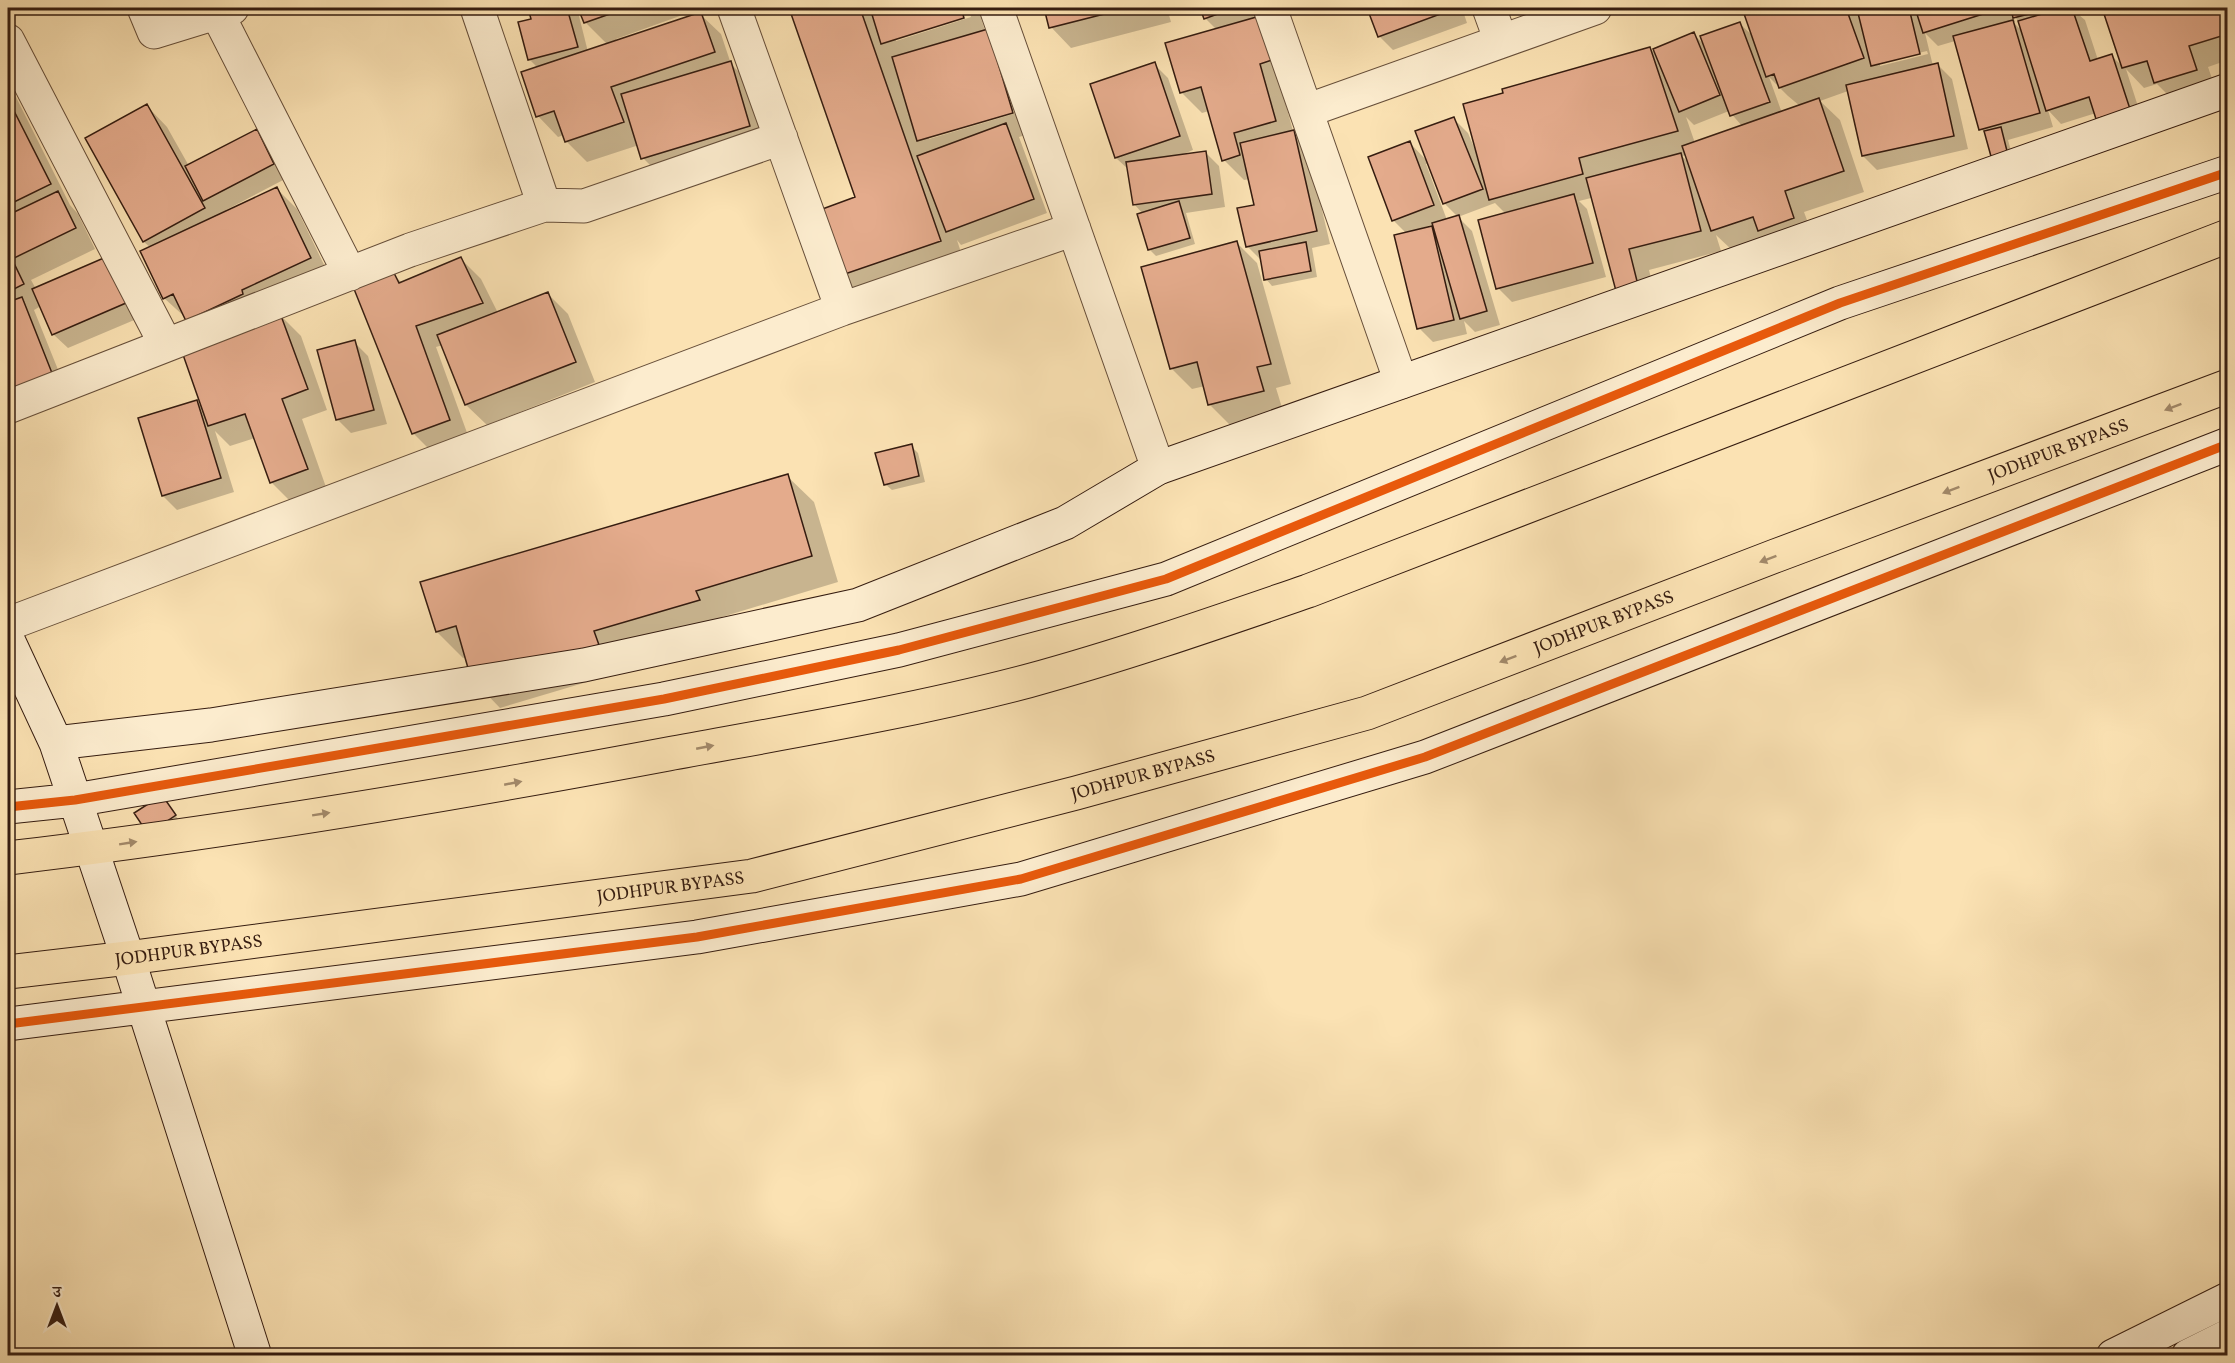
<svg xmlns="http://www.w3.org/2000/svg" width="2235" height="1363" viewBox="0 0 2235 1363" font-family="Vollkorn,'Noto Serif Devanagari',serif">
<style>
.shadow{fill:#0003;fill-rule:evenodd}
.building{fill:#e4ab8c;stroke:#351c10;stroke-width:1.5}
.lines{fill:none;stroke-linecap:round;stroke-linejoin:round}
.street-casing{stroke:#664e39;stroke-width:35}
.secondary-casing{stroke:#351c10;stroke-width:35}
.highway-casing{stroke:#351c10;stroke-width:35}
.street{stroke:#fcecce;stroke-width:33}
.secondary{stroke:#fcecce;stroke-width:33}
.highway{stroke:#fbe2b3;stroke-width:33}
.cycleway-casing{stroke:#fcecce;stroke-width:13}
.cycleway{stroke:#e8590c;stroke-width:9}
.oneway{fill:#a2896a}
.labels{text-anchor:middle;stroke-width:4.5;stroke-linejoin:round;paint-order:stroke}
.street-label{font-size:18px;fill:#351c10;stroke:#fcecce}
</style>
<rect width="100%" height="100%" fill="#fbe2b3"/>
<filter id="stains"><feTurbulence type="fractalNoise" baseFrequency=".00333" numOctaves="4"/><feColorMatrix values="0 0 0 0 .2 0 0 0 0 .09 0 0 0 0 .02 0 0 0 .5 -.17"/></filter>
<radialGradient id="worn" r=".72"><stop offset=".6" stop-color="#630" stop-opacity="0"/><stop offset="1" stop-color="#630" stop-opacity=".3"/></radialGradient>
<path class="shadow" d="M 530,8 L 577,8 L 588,52 L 608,45 L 585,22 L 580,8 L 702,8 L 616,39 L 617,42 L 700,14 L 721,34 L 731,64 L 744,77 L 763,140 L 657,172 L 643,158 L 639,145 L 587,162 L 566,141 L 564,135 L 558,137 L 538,116 L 538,68 L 529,59 L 533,20 Z
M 791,8 L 978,8 L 985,31 L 1032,133 L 1019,137 L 1047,213 L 961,245 L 957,240 L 966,268 L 867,301 L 840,275 L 857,198 ZM 970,14 L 971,17 L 896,41 L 896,38 ZM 1019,109 L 1020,112 L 929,139 L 929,136 Z
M 1046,8 L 1167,8 L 1171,22 L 1071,48 L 1051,27 Z
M 1201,8 L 1260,8 L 1293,131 L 1307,146 L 1330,244 L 1312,248 L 1317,277 L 1272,286 L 1266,279 L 1261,260 L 1247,246 L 1256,206 L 1250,179 L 1244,180 L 1224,160 L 1209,111 L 1202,113 L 1181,92 L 1217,30 L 1205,18 Z
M 1369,8 L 1462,8 L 1467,23 L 1393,50 L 1379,36 Z
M 1743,8 L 1914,8 L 1917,10 L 1916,8 L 2228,8 L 2228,60 L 2208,67 L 2216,90 L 2176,103 L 2157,84 L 2144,88 L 2126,69 L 2143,122 L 2111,132 L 2097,118 L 2096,113 L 2061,124 L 2048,110 L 2053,127 L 2008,140 L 2014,162 L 1981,129 L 1955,41 L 1938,46 L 1925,33 L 1933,66 L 1938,65 L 1952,79 L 1968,149 L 1877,170 L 1863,156 L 1848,91 L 1820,101 L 1840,120 L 1864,192 L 1804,212 L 1814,239 L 1733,251 L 1716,235 L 1721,251 L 1649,270 L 1658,306 L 1638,311 L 1591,198 L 1579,201 L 1587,209 L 1606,277 L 1512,302 L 1498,288 L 1506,214 L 1495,203 L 1458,217 L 1444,203 L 1429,163 L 1426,164 L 1447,220 L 1458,217 L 1472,231 L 1500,325 L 1475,332 L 1464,321 L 1467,334 L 1433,342 L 1419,328 L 1407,234 L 1393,220 L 1410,143 L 1428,162 L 1454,119 L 1468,133 L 1476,152 L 1478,152 L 1650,48 L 1657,56 L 1694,34 L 1705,46 L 1740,24 L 1754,37 ZM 2104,8 L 2124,68 L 2112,56 L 2098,60 L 2085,20 L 2079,15 ZM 2013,15 L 2019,22 L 2023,32 L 2013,22 L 2015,22 ZM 1927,51 L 1928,54 L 1880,66 L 1880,62 ZM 1769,77 L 1788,96 L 1800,106 L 1782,113 ZM 1729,111 L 1742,126 L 1695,143 L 1686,117 L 1694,125 ZM 1686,155 L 1689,163 L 1682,156 ZM 1434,224 L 1437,234 L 1431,228 L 1423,230 L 1422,228 Z
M 1154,64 L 1168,78 L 1193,150 L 1179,156 L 1205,152 L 1219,166 L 1225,207 L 1186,213 L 1195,244 L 1156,256 L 1149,249 L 1143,214 L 1134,204 L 1129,170 L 1116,158 L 1091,85 Z
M 8,81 L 70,205 L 78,214 L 95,249 L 31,280 L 36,289 L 105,259 L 139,318 L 68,348 L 54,335 L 41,306 L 34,310 L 65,387 L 8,409 Z
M 147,106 L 167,127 L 189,166 L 256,131 L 270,145 L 287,178 L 226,210 L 227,212 L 277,189 L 297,209 L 331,279 L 280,315 L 301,336 L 327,410 L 302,419 L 327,490 L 292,503 L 271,482 L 255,438 L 230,446 L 215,431 L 234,492 L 177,510 L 163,496 L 197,402 L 204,409 L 186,318 L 164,298 L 151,248 L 144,242 L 87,139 Z
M 1237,243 L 1257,263 L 1291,384 L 1276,388 L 1283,411 L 1230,425 L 1210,405 L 1205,386 L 1192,389 L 1172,369 L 1143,268 Z
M 461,259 L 481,279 L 498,313 L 547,293 L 568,314 L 595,382 L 487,425 L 466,405 L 443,345 L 436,347 L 470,441 L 434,454 L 413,433 L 394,275 L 403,284 Z
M 354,342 L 368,356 L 387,424 L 351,433 L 337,419 Z
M 911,446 L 918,453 L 925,482 L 892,490 L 885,484 Z
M 787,476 L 814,502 L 838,582 L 722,617 L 725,627 L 624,671 L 500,708 L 474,681 L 466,657 L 463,658 L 437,632 Z
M 162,797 L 181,823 L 155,839 Z"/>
<path class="building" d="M 528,8 L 567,8 L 578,47 L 528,60 L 518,22 L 531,19 Z
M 578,8 L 627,8 L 584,23 Z
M 789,8 L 860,8 L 941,241 L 839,276 L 817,211 L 855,197 Z
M 870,8 L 961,8 L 964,18 L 881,44 Z
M 1044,8 L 1128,8 L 1049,28 Z
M 1200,8 L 1234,8 L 1204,19 Z
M 1367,8 L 1454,8 L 1454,9 L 1378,37 Z
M 1742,8 L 1846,8 L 1864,58 L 1779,88 L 1774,74 L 1766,77 Z
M 1865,8 L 1909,8 L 1920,54 L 1871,66 L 1857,9 Z
M 1915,8 L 2002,8 L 1923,33 Z
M 2011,8 L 2053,8 L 2013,18 Z
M 2062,8 L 2072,8 L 2090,61 L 2112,54 L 2130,109 L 2096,119 L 2089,97 L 2046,111 L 2018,21 Z
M 2102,8 L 2227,8 L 2228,34 L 2189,46 L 2197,70 L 2154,83 L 2147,61 L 2122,68 Z
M 701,12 L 715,52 L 611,87 L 624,122 L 565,142 L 554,111 L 536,117 L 521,72 Z
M 1260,16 L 1272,60 L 1260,64 L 1276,121 L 1234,133 L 1240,155 L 1222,161 L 1201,87 L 1180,93 L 1165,43 Z
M 2013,20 L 2040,113 L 1979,130 L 1953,36 Z
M 1740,22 L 1770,102 L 1730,116 L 1700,36 Z
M 988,29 L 1013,113 L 917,141 L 892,57 Z
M 1694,32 L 1720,95 L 1679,112 L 1653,49 Z
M 1650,47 L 1678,131 L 1579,158 L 1583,174 L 1489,200 L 1463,104 L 1503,93 L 1502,89 Z
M 731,61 L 750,126 L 641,159 L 621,94 Z
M 1155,62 L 1180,136 L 1115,158 L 1090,84 Z
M 1938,63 L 1954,136 L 1862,156 L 1846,85 Z
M 1819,98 L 1844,171 L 1785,191 L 1794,218 L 1758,231 L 1753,217 L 1711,231 L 1682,146 Z
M 8,99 L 51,184 L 8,205 Z
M 147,104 L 205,208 L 143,242 L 85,138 Z
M 1454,117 L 1483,189 L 1443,204 L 1415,131 Z
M 1006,123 L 1034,199 L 946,232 L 917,156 Z
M 2001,127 L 2008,155 L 1992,160 L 1984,131 Z
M 257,129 L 274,164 L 203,201 L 185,166 Z
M 1294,130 L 1317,231 L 1246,247 L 1237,208 L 1254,205 L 1240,143 Z
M 1410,141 L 1434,205 L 1392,221 L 1368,157 Z
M 1206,151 L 1212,194 L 1133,205 L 1126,162 Z
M 1681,153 L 1701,231 L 1629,249 L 1638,285 L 1616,291 L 1586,178 Z
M 277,187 L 311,258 L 242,290 L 243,294 L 186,321 L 173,294 L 163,299 L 140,251 Z
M 58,191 L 76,228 L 12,259 L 24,284 L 8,292 L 8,215 Z
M 1574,194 L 1593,263 L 1496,289 L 1478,220 Z
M 1179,201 L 1190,238 L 1148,250 L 1137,214 Z
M 1459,215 L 1487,311 L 1460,319 L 1432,223 Z
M 1432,226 L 1454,320 L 1417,329 L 1394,235 Z
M 1237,241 L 1271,364 L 1257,367 L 1264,391 L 1208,405 L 1197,362 L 1170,369 L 1141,267 Z
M 1306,242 L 1311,271 L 1264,280 L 1259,251 Z
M 106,257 L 126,303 L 52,335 L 32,289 Z
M 461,257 L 483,303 L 416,326 L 450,420 L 412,434 L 354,289 L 394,273 L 399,283 Z
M 548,292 L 576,362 L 465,405 L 437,335 Z
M 22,297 L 52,373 L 8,390 L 8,302 Z
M 280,313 L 308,389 L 282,399 L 308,469 L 270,483 L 245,414 L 208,426 L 181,349 Z
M 355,340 L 374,410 L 336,420 L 317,350 Z
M 197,400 L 221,478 L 162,496 L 138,418 Z
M 912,444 L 919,476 L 884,485 L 875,453 Z
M 788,474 L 812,556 L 696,591 L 700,600 L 594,631 L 599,645 L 472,682 L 456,626 L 436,632 L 420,582 Z
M 162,795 L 176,815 L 148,834 L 134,813 Z"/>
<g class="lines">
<defs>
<path id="street" d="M 144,8 L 154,32 L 232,8
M 477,8 L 544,205
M 734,8 L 842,309
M 996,8 L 1158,468
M 1270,8 L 1401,382
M 1489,8 L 1501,41
M 217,13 L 350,274
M 8,41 L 166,345
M 1306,111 L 1595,8
M 8,407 L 410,250 L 544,205 L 584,206 L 781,138
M 8,624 L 842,309 L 1074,229"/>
<path id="secondary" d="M 8,640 L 56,743 L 128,958 L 255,1356
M 56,743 L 211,725 L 584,665 L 858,605 L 1065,523 L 1158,468 L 2228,90
M 8,807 L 75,800 L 664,699 L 899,650 L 1166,579 L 1840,303 L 2228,172
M 8,1024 L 697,937 L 1021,879 L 1425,757 L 2228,444
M 2113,1356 L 2228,1299
M 2188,1356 L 2228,1336"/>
<g id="highway">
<path d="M 8,858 C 229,832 449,795 668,754 C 788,732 910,712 1028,681 C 1123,655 1215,623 1308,591 L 2228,236"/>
<path id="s1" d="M 8,972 L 128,958 L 752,876 L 1076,793 L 1367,713 L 1775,556 L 2228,386"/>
</g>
</defs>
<use href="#street" class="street-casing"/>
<use href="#secondary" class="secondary-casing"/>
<use href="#highway" class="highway-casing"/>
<use href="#street" class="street"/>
<use href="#secondary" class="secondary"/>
<use href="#highway" class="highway"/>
<defs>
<path id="cycleway" d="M 8,807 L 75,800 L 664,699 L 899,650 L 1166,579 L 1840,303 L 2228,172
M 8,1024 L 697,937 L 1021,879 L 1425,757 L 2228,444"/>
</defs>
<use href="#cycleway" class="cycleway-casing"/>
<use href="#cycleway" class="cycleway"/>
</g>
<defs><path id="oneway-solid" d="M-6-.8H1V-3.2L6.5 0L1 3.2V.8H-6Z" transform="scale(1.5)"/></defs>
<g class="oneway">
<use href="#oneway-solid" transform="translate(2173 407) rotate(159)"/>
<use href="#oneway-solid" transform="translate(1951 490) rotate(159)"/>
<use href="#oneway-solid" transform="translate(1768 559) rotate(159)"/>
<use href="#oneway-solid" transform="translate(1508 659) rotate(159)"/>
<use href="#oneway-solid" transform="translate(705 747) rotate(-11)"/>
<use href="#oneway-solid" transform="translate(513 783) rotate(-11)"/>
<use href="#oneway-solid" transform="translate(321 814) rotate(-9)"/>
<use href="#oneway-solid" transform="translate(128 843) rotate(-9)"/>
</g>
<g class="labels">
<g class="street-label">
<text dy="6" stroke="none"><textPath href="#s1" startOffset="2126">JODHPUR BYPASS</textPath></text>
<text dy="6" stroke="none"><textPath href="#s1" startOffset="1640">JODHPUR BYPASS</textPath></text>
<text dy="6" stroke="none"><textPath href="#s1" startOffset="1154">JODHPUR BYPASS</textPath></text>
<text dy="6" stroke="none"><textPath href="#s1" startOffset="668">JODHPUR BYPASS</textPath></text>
<text dy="6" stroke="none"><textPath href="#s1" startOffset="182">JODHPUR BYPASS</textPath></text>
</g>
</g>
<rect width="2235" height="1363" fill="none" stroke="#fbe2b3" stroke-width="30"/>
<rect x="9" y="9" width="2217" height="1345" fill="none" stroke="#351c10" stroke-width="3"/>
<rect x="15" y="15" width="2205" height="1333" fill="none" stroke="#351c10" stroke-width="1.5"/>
<g transform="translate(57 1306)" stroke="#fcecce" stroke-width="4.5" paint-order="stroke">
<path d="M0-4.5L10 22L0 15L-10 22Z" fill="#351c10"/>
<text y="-9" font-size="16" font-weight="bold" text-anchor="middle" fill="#351c10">उ</text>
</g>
<rect width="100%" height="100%" filter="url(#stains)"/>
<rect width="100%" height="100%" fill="url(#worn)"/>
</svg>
